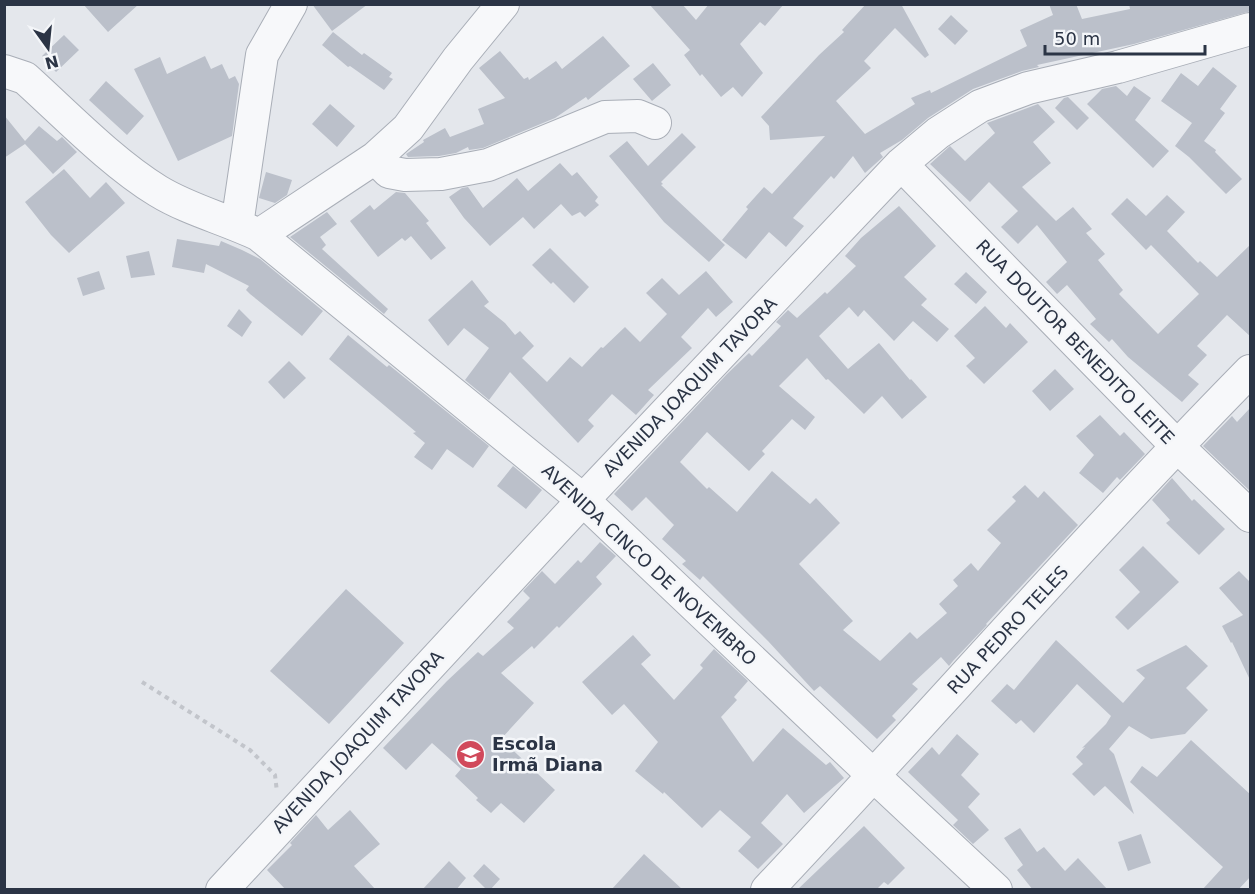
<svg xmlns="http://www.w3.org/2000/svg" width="1255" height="894" viewBox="0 0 1255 894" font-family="'DejaVu Sans',sans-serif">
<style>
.building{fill:#bbc0ca}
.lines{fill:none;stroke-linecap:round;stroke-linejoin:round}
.minor-casing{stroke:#a9aeb7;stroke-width:34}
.path{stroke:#c2c5cb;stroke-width:4;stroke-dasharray:4.5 4.5;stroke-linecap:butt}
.minor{stroke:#f7f8fa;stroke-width:32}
.labels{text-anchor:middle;stroke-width:5;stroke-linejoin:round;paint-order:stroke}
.street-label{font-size:18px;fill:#2b3445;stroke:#f4f6f9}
.poi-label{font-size:18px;font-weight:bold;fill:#2b3445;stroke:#f4f6f9;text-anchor:start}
</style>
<rect width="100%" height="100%" fill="#e4e7ec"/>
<path class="building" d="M 83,4 L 139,4 L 108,32 Z
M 312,4 L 368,4 L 332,31 Z
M 649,4 L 682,4 L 696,20 L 709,4 L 784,4 L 765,26 L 760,22 L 740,44 L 763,73 L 742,97 L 733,87 L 721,97 L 702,74 L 700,76 L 684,55 L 690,50 Z
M 866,4 L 901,4 L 929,55 L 925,58 L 895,28 L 864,61 L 871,68 L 836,101 L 865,134 L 915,104 L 911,98 L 930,90 L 931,93 L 1027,46 L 1020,30 L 1053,15 L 1049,4 L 1076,4 L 1082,19 L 1130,9 L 1129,4 L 1251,4 L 1251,11 L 1134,44 L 1037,65 L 1039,67 L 1022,71 L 973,89 L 928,118 L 902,140 L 880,153 L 883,157 L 865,173 L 853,156 L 834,179 L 831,176 L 793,218 L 804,226 L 786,247 L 769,232 L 746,259 L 722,240 L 748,209 L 746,207 L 764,187 L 772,194 L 825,136 L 770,140 L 769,126 L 761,117 L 819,55 L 844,32 L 842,30 Z
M 951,15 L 968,31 L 955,45 L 938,29 Z
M 333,32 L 362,55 L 364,53 L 392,73 L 389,77 L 393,79 L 384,90 L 350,66 L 348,67 L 322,45 Z
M 64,35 L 79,50 L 56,72 L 42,56 Z
M 603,36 L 630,66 L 588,100 L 586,97 L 555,118 L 483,148 L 469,150 L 468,147 L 456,153 L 439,156 L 408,157 L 406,154 L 424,142 L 423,140 L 445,128 L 450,137 L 484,124 L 478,109 L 505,98 L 479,68 L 500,51 L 524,79 L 528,77 L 529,80 L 556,61 L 562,69 Z
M 205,56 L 211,69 L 222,64 L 229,79 L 235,76 L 239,84 L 232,136 L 178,161 L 134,69 L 160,57 L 167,74 Z
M 653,63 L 671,85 L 652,101 L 633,79 Z
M 1213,67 L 1237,86 L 1220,109 L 1225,113 L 1204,141 L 1216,150 L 1215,152 L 1242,179 L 1226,194 L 1189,157 L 1175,146 L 1192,123 L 1161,101 L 1181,73 L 1198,86 Z
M 106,81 L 144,116 L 127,135 L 89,100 Z
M 1116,86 L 1127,96 L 1134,86 L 1151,98 L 1135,120 L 1169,151 L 1153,168 L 1087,104 L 1102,89 Z
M 1068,97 L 1089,118 L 1077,130 L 1055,108 L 1064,98 Z
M 330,104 L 355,126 L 337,147 L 312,124 Z
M 1038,104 L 1055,122 L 1033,142 L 1051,163 L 1022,187 L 1056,221 L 1073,207 L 1092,229 L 1086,233 L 1105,254 L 1098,260 L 1123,290 L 1119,294 L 1158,334 L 1199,294 L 1151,245 L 1146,250 L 1111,214 L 1127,198 L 1146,216 L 1167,195 L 1185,212 L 1167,231 L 1198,263 L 1200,261 L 1217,277 L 1251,244 L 1251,337 L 1227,315 L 1197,346 L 1207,355 L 1188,375 L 1199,384 L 1182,402 L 1128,357 L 1112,339 L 1109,342 L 1090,324 L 1096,319 L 1067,285 L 1057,294 L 1046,282 L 1067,262 L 1037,225 L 1018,244 L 1001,227 L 1018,211 L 989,182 L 970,202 L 930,164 L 950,146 L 965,161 L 995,133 L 987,123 Z
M 4,115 L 25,141 L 39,126 L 57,141 L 62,137 L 77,152 L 53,174 L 25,144 L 4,158 Z
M 682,133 L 696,147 L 661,182 L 663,184 L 661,185 L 725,245 L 709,262 L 664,222 L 609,156 L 627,141 L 648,166 Z
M 560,163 L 572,176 L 577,172 L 598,197 L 595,201 L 599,205 L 585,217 L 580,212 L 572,216 L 561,204 L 534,229 L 523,217 L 490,246 L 464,218 L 449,197 L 462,188 L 468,187 L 483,208 L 517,178 L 528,191 Z
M 64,169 L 90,198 L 106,182 L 125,203 L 69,253 L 51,235 L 25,202 Z
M 266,172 L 292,180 L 287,195 L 275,203 L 259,198 Z
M 396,192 L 405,193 L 429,221 L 426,223 L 446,248 L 431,260 L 411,236 L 405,241 L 402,238 L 378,257 L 350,221 L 370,205 L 374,210 Z
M 899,206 L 936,246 L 904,277 L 927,299 L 921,305 L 949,329 L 937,342 L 913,321 L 894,341 L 864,310 L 858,317 L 849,307 L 819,336 L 848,369 L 879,343 L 910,380 L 911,379 L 927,397 L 902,419 L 882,396 L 864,414 L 828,379 L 826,380 L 807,358 L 779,386 L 815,417 L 805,430 L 792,419 L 762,451 L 765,454 L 749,471 L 707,432 L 680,462 L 707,489 L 709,487 L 737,512 L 772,471 L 810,504 L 816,498 L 840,523 L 799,564 L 853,621 L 843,630 L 880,661 L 910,632 L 917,639 L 947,613 L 939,604 L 958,586 L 953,580 L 971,563 L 978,571 L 1001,543 L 987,530 L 1016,501 L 1012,497 L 1025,485 L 1038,498 L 1044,491 L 1078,525 L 986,624 L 987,625 L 953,661 L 949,666 L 941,657 L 912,684 L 918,689 L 892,716 L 896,720 L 877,739 L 820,686 L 814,691 L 768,641 L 703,576 L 700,580 L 682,564 L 686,561 L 662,539 L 674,525 L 646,497 L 632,511 L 614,494 L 727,374 L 749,353 L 752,356 L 781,326 L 776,322 L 788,310 L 797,318 L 825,292 L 827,294 L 856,266 L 845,256 L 861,238 Z
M 327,212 L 337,224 L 320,237 L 326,245 L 322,249 L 388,309 L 384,314 L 290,237 Z
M 177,239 L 219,246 L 221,241 L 242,250 L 260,259 L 323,311 L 302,336 L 250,294 L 246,290 L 249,286 L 206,264 L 204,273 L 172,267 Z
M 550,248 L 589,287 L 574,303 L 553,282 L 551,284 L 532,265 Z
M 149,251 L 155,275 L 131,278 L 126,256 Z
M 99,271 L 105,289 L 83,296 L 77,278 Z
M 706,271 L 733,302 L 716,317 L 708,308 L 681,337 L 692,348 L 648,390 L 654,395 L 636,415 L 612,394 L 588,420 L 594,426 L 578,443 L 510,372 L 489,400 L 465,380 L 489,348 L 464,328 L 448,346 L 428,320 L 472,280 L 489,302 L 484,306 L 505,323 L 515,335 L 520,331 L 534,346 L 522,358 L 547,382 L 570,357 L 582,367 L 601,347 L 603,348 L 625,327 L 640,342 L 667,314 L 646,293 L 662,278 L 679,295 Z
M 966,272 L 987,292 L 976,304 L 954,284 Z
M 985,306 L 1006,328 L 1010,323 L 1028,342 L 984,384 L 966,366 L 975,358 L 954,336 Z
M 239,309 L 252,322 L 242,337 L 227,326 Z
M 348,335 L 387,367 L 389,365 L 489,446 L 473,468 L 447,449 L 432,470 L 414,457 L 425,443 L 413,433 L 416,432 L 329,359 Z
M 289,361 L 306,378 L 284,399 L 268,382 Z
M 1055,369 L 1074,389 L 1050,411 L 1032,391 Z
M 1251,407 L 1251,492 L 1203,446 L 1232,416 L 1237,422 Z
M 1100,415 L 1120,436 L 1124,432 L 1145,454 L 1120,480 L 1117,477 L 1103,493 L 1079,473 L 1094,455 L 1076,436 Z
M 513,466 L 542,490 L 526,509 L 497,486 Z
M 1172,478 L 1192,501 L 1194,499 L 1225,529 L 1199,555 L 1166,523 L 1170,520 L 1152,500 Z
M 600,542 L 616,556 L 596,577 L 602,584 L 559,628 L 557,626 L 534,649 L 532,646 L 501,673 L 534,703 L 501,739 L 555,790 L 524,823 L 501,803 L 491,813 L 476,800 L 478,798 L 455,776 L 461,769 L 432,743 L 406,770 L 383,748 L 447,681 L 478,652 L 483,656 L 514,628 L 507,622 L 530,598 L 523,591 L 542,571 L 555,584 L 578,560 L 581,563 Z
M 1143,546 L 1179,582 L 1128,630 L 1115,617 L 1140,592 L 1119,570 Z
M 1239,571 L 1251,583 L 1251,682 L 1232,642 L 1231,643 L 1222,626 L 1243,615 L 1219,588 Z
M 346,589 L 404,643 L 329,724 L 270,671 Z
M 633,635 L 651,655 L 641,664 L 674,700 L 703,668 L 700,665 L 714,649 L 748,681 L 734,697 L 737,700 L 721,717 L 753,762 L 783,728 L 826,765 L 830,762 L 844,778 L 804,813 L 787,794 L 761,823 L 783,844 L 758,869 L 738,851 L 751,837 L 720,810 L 702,828 L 664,792 L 663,794 L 635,771 L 658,742 L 624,704 L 612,715 L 582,682 Z
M 1056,640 L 1123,703 L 1145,678 L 1136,670 L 1186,645 L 1208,666 L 1186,688 L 1208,710 L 1185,734 L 1151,739 L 1129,726 L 1109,749 L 1114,754 L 1134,814 L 1105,786 L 1094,796 L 1072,774 L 1083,764 L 1076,757 L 1085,747 L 1082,748 L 1106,724 L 1111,716 L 1077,684 L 1034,733 L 1021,720 L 1016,724 L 991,701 L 1007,684 L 1014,690 Z
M 957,734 L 979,754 L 961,775 L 980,794 L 968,807 L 989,830 L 973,844 L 953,825 L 958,820 L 908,772 L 932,747 L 939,755 Z
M 1191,740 L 1251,795 L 1251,876 L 1238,890 L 1202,890 L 1223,867 L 1130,782 L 1142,766 L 1157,777 Z
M 350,810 L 380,844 L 354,866 L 376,890 L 286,890 L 267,870 L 292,845 L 290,843 L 316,815 L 328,830 Z
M 864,826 L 905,868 L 888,885 L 884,882 L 876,890 L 797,890 Z
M 1020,828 L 1037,852 L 1044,847 L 1065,871 L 1078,858 L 1108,890 L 1033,890 L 1017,870 L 1023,865 L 1004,838 Z
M 1141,834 L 1151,863 L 1128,871 L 1118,842 Z
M 644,854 L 683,890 L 611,890 Z
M 449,861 L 466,878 L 456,890 L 422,890 Z
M 484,864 L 500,879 L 490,890 L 487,890 L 473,876 Z"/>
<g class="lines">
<defs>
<path id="minor" d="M 4,71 L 25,78 C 65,114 112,163 158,191 C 189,210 226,219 259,235 L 583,500 L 874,776 L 996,890
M 375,158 L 389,172 L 405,175 L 441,174 L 488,165 L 605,117 L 638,116 L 655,123
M 901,164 L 1177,446 L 1250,516
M 237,225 L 262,55 L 291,4
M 259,235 L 375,158 L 408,128 L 458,59 L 503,4
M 222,890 L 583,500 L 901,164 L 938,133 L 980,106 L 1028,88 L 1118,67 L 1250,29
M 767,890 C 929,718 1085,539 1250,371"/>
</defs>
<use href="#minor" class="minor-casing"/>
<path class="path" d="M 142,682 L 250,750 L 275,775 L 277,792"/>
<use href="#minor" class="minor"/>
</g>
<defs>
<symbol id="school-disc" viewBox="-11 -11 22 22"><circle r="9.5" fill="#d1495b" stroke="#f4f6f9"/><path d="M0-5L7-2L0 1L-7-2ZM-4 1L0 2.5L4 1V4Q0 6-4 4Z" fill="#fff"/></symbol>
</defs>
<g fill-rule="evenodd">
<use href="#school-disc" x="454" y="738" width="33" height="33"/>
</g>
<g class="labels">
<g class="street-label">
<text transform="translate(1075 342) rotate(46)" y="6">RUA DOUTOR BENEDITO LEITE</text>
<text transform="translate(690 387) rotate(-46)" y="6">AVENIDA JOAQUIM TAVORA</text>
<text transform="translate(649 565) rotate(43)" y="6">AVENIDA CINCO DE NOVEMBRO</text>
<text transform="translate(1008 630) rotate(-47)" y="6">RUA PEDRO TELES</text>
<text transform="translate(358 742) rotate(-47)" y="6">AVENIDA JOAQUIM TAVORA</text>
</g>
<g class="poi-label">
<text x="492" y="750">Escola<tspan x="492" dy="21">Irmã Diana</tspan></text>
</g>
</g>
<rect width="1255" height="894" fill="none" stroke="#2b3445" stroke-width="12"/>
<g transform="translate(48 48) rotate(165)" stroke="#f4f6f9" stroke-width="4.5" paint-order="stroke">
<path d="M0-4.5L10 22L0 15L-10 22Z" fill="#2b3445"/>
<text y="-9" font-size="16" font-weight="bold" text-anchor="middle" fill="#2b3445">N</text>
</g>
<path d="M1045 45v9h160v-9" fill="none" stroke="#2b3445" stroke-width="3"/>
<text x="1054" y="45" font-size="18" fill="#2b3445" stroke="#f4f6f9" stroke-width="4.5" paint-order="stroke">50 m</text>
</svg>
